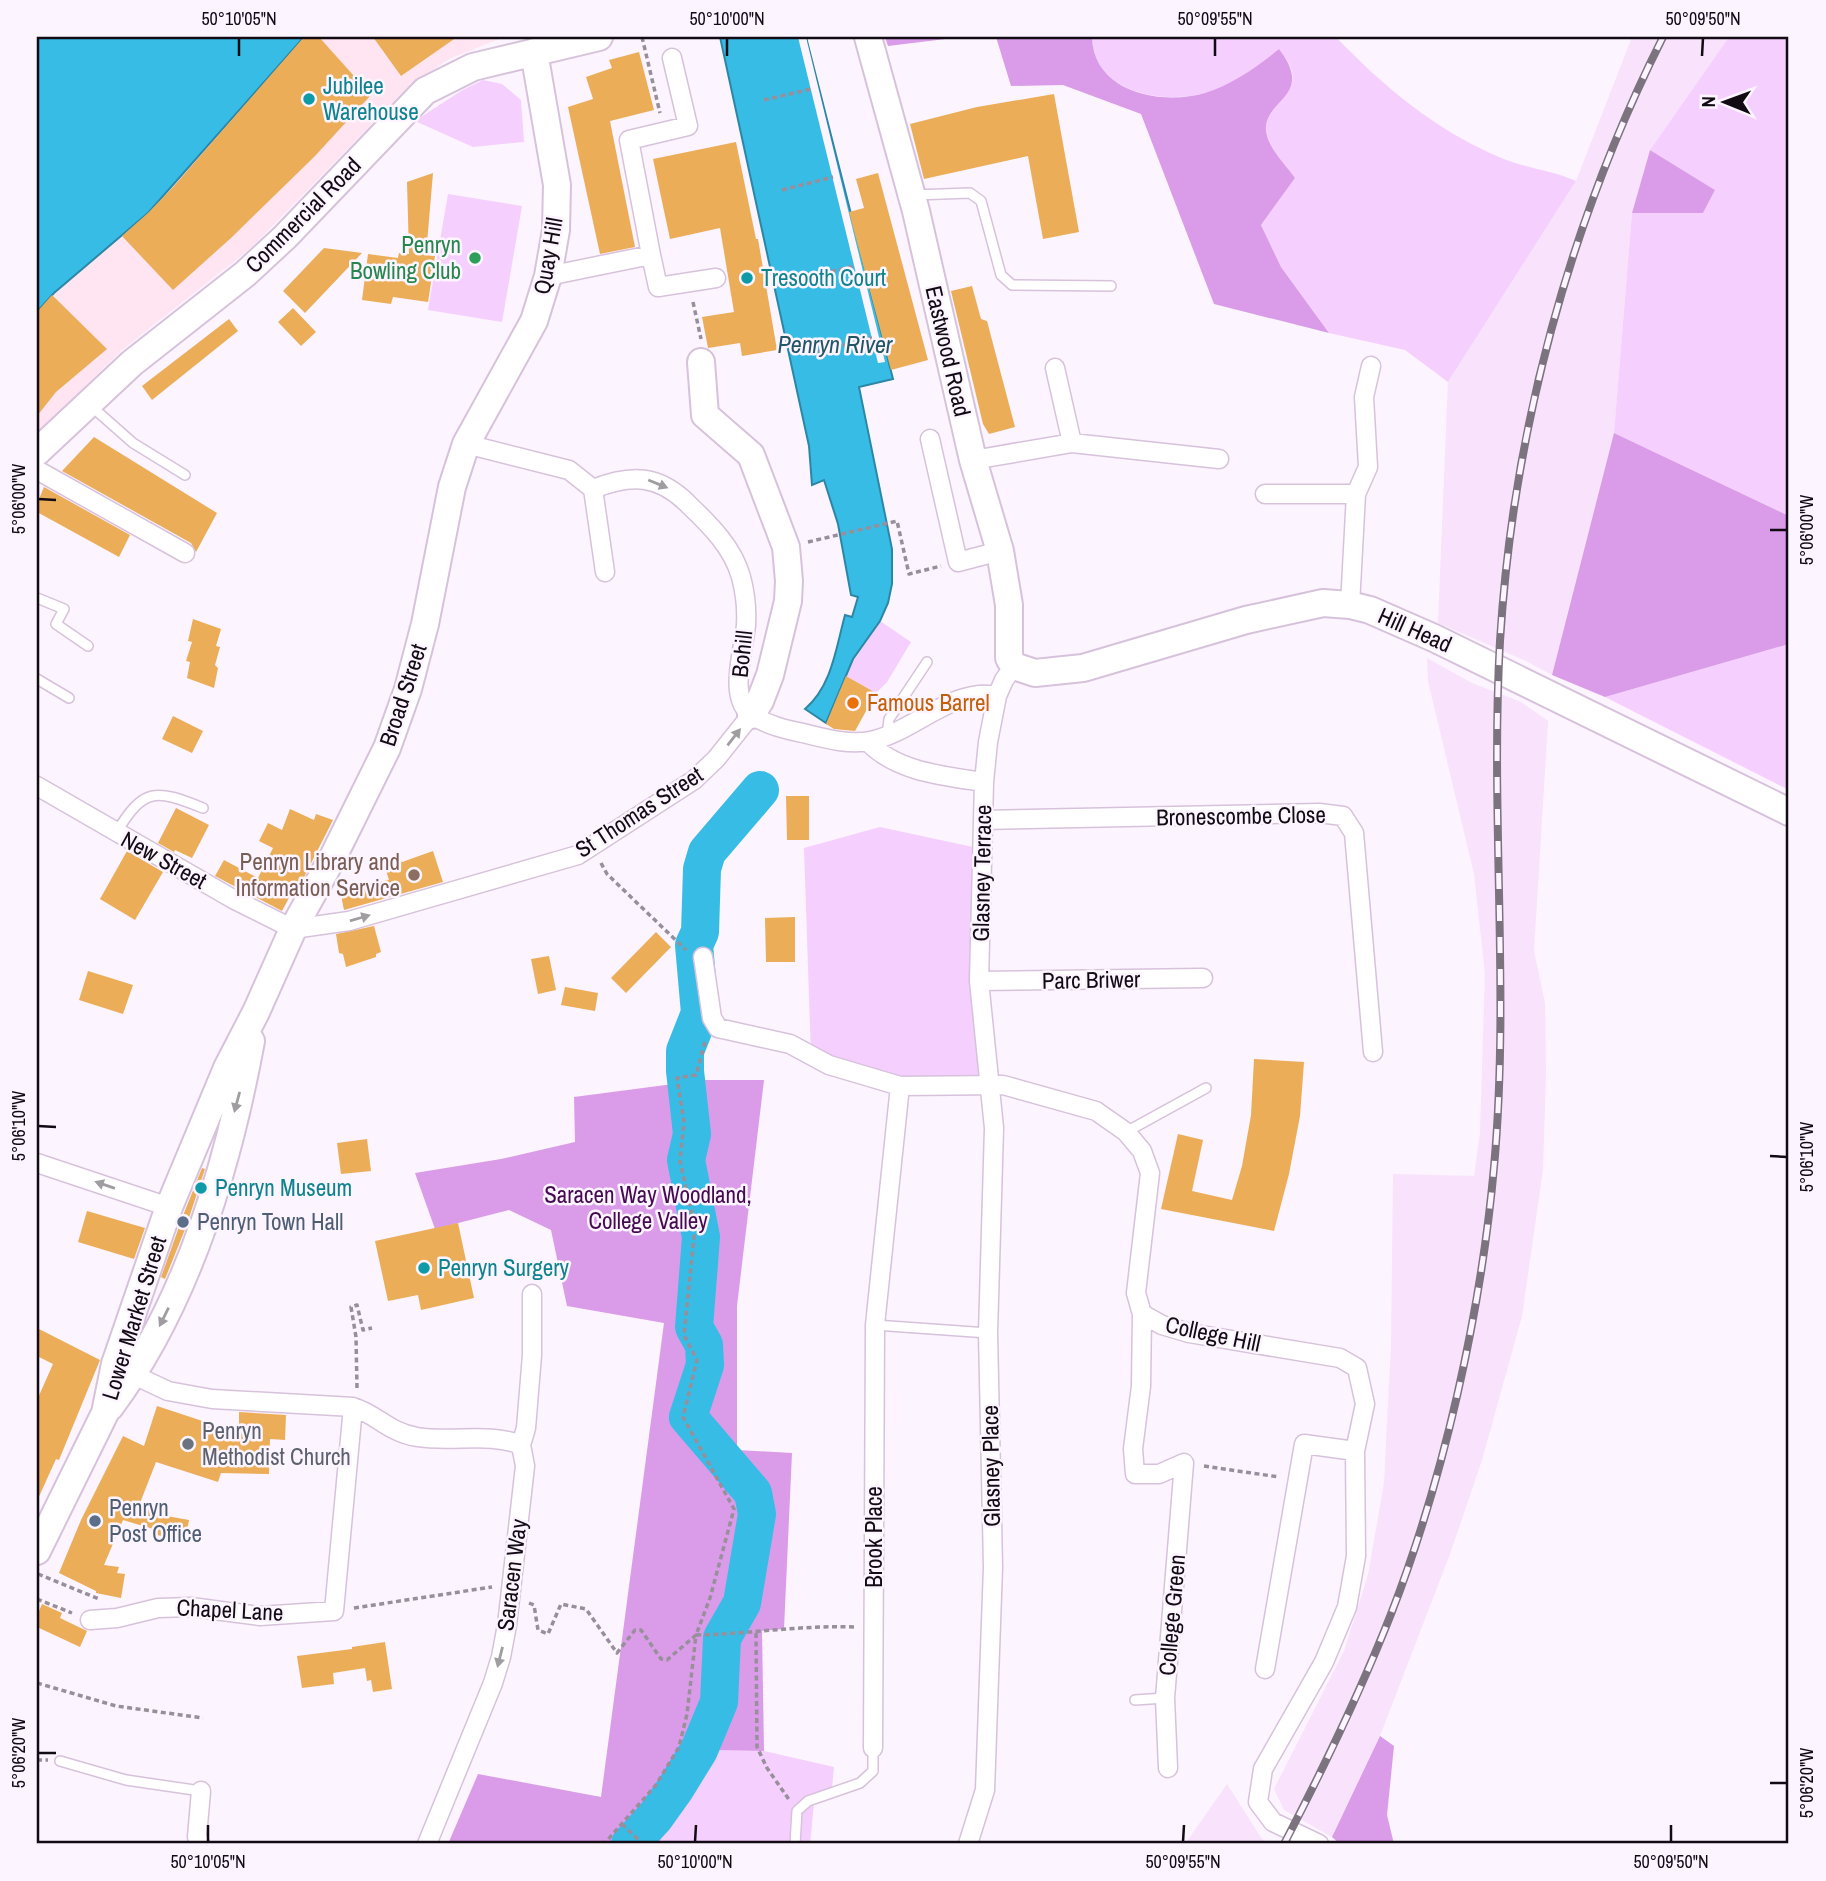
<svg xmlns="http://www.w3.org/2000/svg" width="1826" height="1881" viewBox="0 0 1826 1881" font-family="'Archivo Narrow',sans-serif">
<style>
.commercial{fill:#fee5f1}
.built{fill:#f8e2fc}
.green{fill:#f5cffe}
.forest{fill:#da9ce8}
.water{fill:#37bce6;stroke:#2c87a7;stroke-width:2}
.pier{fill:#fcf4fe}
.lines{fill:none;stroke-linecap:round;stroke-linejoin:round}
.river{stroke:#37bce6;stroke-width:38}
.building{fill:#ecad59}
.lane-casing{stroke:#d7c2dc;stroke-width:12}
.street-casing{stroke:#d7c2dc;stroke-width:21}
.secondary-casing{stroke:#d7c2dc;stroke-width:30}
.path{stroke:#978f99;stroke-width:3.5;stroke-dasharray:5 3.5;stroke-linecap:butt}
.lane{stroke:#fff;stroke-width:9}
.street{stroke:#fff;stroke-width:18}
.secondary{stroke:#fff;stroke-width:26}
.rail-casing{stroke:#7b737d;stroke-width:8}
.rail{stroke:#fcf4fe;stroke-width:5;stroke-dasharray:16;stroke-linecap:butt}
.oneway{fill:#a09da1}
.ticks{fill:none;stroke:#120b14;stroke-width:2.5}
.culture-dot{fill:#0f9aa8;stroke:#fcf4fe;stroke-width:2.5}
.leisure-dot{fill:#2e9e5b;stroke:#fcf4fe;stroke-width:2.5}
.food-dot{fill:#e8710a;stroke:#fcf4fe;stroke-width:2.5}
.education-dot{fill:#8d6e63;stroke:#fcf4fe;stroke-width:2.5}
.service-dot{fill:#5c6f8a;stroke:#fcf4fe;stroke-width:2.5}
.worship-dot{fill:#6b7280;stroke:#fcf4fe;stroke-width:2.5}
.labels{text-anchor:middle;stroke-width:5;stroke-linejoin:round;paint-order:stroke}
.culture-label{font-size:23px;fill:#0d838f;stroke:#fcf4fe;text-anchor:start}
.street-label{font-size:23px;fill:#120b14;stroke:#fcf4fe}
.leisure-label{font-size:23px;fill:#27864d;stroke:#fcf4fe;text-anchor:end}
.food-label{font-size:23px;fill:#c56008;stroke:#fcf4fe;text-anchor:start}
.education-label{font-size:23px;fill:#785e54;stroke:#fcf4fe;text-anchor:end}
.park-label{font-size:23px;fill:#440a50;stroke:#fcf4fe}
.service-label{font-size:23px;fill:#4e5e75;stroke:#fcf4fe;text-anchor:start}
.worship-label{font-size:23px;fill:#5b616d;stroke:#fcf4fe;text-anchor:start}
.water-label{font-size:24px;font-style:italic;fill:#215567;stroke:#fcf4fe}
.neatline{fill:none;stroke:#120b14;stroke-width:2.5}
.ticks-label{font-size:18px;text-anchor:middle;fill:#120b14}
</style>
<rect width="100%" height="100%" fill="#fcf4fe"/>
<path class="commercial" d="M 304,37 L 504,37 L 449,59 L 409,86 L 251,248 L 122,350 L 37,434 L 37,312 L 246,102 L 253,92 Z"/>
<path class="built" d="M 1632,37 L 1729,37 L 1650,150 L 1632,213 L 1614,433 L 1552,675 L 1526,661 L 1438,623 L 1448,382 L 1576,181 Z
M 1427,658 L 1472,683 L 1521,702 L 1548,721 L 1534,951 L 1545,1003 L 1546,1072 L 1543,1170 L 1522,1316 L 1482,1460 L 1450,1554 L 1380,1736 L 1332,1837 L 1284,1810 L 1274,1789 L 1344,1651 L 1368,1575 L 1384,1483 L 1391,1347 L 1393,1174 L 1474,1176 L 1480,1133 L 1485,973 L 1474,874 L 1428,681 Z
M 1227,1784 L 1262,1839 L 1269,1844 L 1185,1844 Z"/>
<path class="green" d="M 1092,37 L 1336,37 C 1383,86 1435,130 1499,157 C 1524,168 1551,170 1576,181 L 1448,382 L 1405,350 L 1329,333 L 1281,267 L 1261,225 L 1295,178 C 1285,165 1268,147 1266,131 C 1263,99 1317,95 1279,49 C 1257,68 1232,85 1205,93 C 1161,105 1093,92 1092,37 Z
M 1729,37 L 1789,37 L 1789,516 L 1614,433 L 1632,213 L 1703,213 L 1715,190 L 1650,150 Z
M 483,80 L 502,84 L 521,100 L 524,142 L 473,147 L 415,121 L 461,91 Z
M 448,194 L 522,206 L 502,322 L 428,310 Z
M 880,621 L 911,642 L 887,682 L 876,693 L 846,676 L 853,659 Z
M 1789,644 L 1789,790 L 1605,697 Z
M 880,827 L 982,849 L 991,1084 L 900,1086 L 811,1055 L 804,848 Z
M 710,1750 L 764,1751 L 834,1767 L 832,1787 L 815,1793 L 810,1844 L 658,1844 Z"/>
<path class="forest" d="M 885,37 L 962,37 L 888,46 Z
M 996,37 L 1092,37 C 1093,92 1161,106 1205,93 C 1233,84 1257,67 1279,49 C 1316,97 1263,99 1266,131 C 1268,148 1286,165 1295,178 L 1261,225 L 1281,267 L 1329,333 L 1214,304 L 1141,114 L 1063,85 L 1011,86 Z
M 1650,150 L 1715,190 L 1703,213 L 1632,213 Z
M 1614,433 L 1789,516 L 1789,644 L 1605,697 L 1552,675 Z
M 704,1080 L 764,1080 L 737,1306 L 737,1450 L 792,1453 L 784,1629 L 762,1631 L 764,1751 L 710,1750 L 658,1844 L 448,1844 L 478,1774 L 601,1797 L 664,1323 L 567,1306 L 551,1230 L 509,1210 L 435,1229 L 415,1173 L 501,1159 L 575,1142 L 574,1097 Z
M 1380,1736 L 1394,1746 L 1387,1815 L 1394,1844 L 1340,1844 L 1332,1837 Z"/>
<path class="water" d="M 37,37 L 304,37 L 148,213 L 54,293 L 37,312 Z
M 720,37 L 806,37 L 893,379 L 859,387 L 892,549 L 892,584 L 888,603 L 880,621 L 853,659 L 826,723 L 805,709 C 832,686 836,648 845,615 L 852,617 L 858,597 L 851,595 L 838,524 L 824,480 L 812,485 L 809,446 Z"/>
<path class="pier" d="M 798,37 L 806,37 L 885,362 L 878,363 Z"/>
<g class="lines">
<path class="river" d="M 630,1844 L 655,1817 L 675,1789 L 699,1750 L 719,1702 L 722,1638 L 742,1603 L 757,1514 L 753,1493 L 688,1417 L 705,1365 L 704,1345 L 694,1327 L 701,1237 L 686,1160 L 692,1134 L 685,1071 L 685,1051 L 700,1013 L 694,945 L 700,932 L 702,869 L 707,852 L 760,790"/>
</g>
<path class="building" d="M 304,37 L 319,37 L 371,95 L 315,156 L 231,238 L 173,290 L 122,236 L 148,213 L 174,186 Z
M 373,37 L 457,37 L 401,76 Z
M 639,52 L 654,110 L 610,121 L 635,247 L 600,254 L 568,107 L 593,99 L 586,77 L 612,68 L 609,60 Z
M 1054,94 L 1079,232 L 1043,239 L 1028,156 L 924,179 L 910,124 L 977,107 Z
M 736,142 L 756,239 L 758,239 L 777,350 L 742,356 L 740,343 L 708,348 L 702,317 L 734,312 L 720,228 L 670,239 L 653,159 Z
M 433,173 L 426,255 L 435,256 L 428,302 L 393,297 L 391,304 L 362,300 L 368,254 L 398,258 L 399,253 L 409,254 L 407,182 Z
M 878,173 L 928,360 L 891,370 L 849,212 L 864,208 L 856,179 Z
M 324,248 L 362,253 L 305,313 L 283,291 Z
M 972,286 L 981,319 L 987,321 L 1015,427 L 989,434 L 983,424 L 951,291 Z
M 52,295 L 107,349 L 56,392 L 37,416 L 37,312 Z
M 293,308 L 316,332 L 301,346 L 278,322 Z
M 229,319 L 238,331 L 152,400 L 142,386 Z
M 94,437 L 217,513 L 196,552 L 191,543 L 62,471 Z
M 44,487 L 130,535 L 119,557 L 37,512 L 37,504 Z
M 193,619 L 221,629 L 216,646 L 220,647 L 215,665 L 218,668 L 214,688 L 187,678 L 190,662 L 186,661 L 192,642 L 188,641 Z
M 846,676 L 876,693 L 855,731 L 834,729 L 826,724 Z
M 173,716 L 203,731 L 192,753 L 162,739 Z
M 786,796 L 809,796 L 809,840 L 787,840 Z
M 176,808 L 209,825 L 192,858 L 175,850 L 174,852 L 158,843 Z
M 290,809 L 314,820 L 316,814 L 333,820 L 300,885 L 297,883 L 282,911 L 215,876 L 224,860 L 258,878 L 273,848 L 259,841 L 268,823 L 282,830 Z
M 127,851 L 163,872 L 135,920 L 100,899 Z
M 433,851 L 443,882 L 344,910 L 340,890 L 389,880 L 384,864 L 397,859 L 402,862 Z
M 795,917 L 795,962 L 766,962 L 765,918 Z
M 374,926 L 381,952 L 376,954 L 376,957 L 346,967 L 343,954 L 339,953 L 336,934 Z
M 656,932 L 671,947 L 626,993 L 611,978 Z
M 549,956 L 556,990 L 538,994 L 531,959 Z
M 88,971 L 133,985 L 123,1014 L 79,1000 Z
M 565,987 L 598,993 L 595,1011 L 561,1005 Z
M 1254,1059 L 1304,1062 L 1300,1116 L 1289,1174 L 1274,1231 L 1161,1209 L 1178,1134 L 1203,1140 L 1192,1191 L 1232,1200 L 1242,1166 L 1251,1115 Z
M 367,1139 L 371,1171 L 341,1174 L 337,1143 Z
M 202,1168 L 205,1169 L 186,1227 L 165,1279 L 161,1277 L 184,1213 Z
M 87,1211 L 145,1228 L 134,1259 L 78,1242 Z
M 458,1223 L 474,1298 L 421,1310 L 418,1295 L 388,1301 L 375,1241 Z
M 37,1328 L 100,1360 L 59,1460 L 56,1459 L 37,1501 L 37,1400 L 53,1364 L 37,1356 Z
M 157,1406 L 239,1433 L 239,1412 L 286,1415 L 285,1440 L 270,1439 L 269,1474 L 221,1473 L 218,1482 L 156,1462 L 140,1503 L 152,1506 L 150,1513 L 189,1520 L 185,1541 L 152,1534 L 153,1529 L 123,1520 L 104,1565 L 119,1567 L 117,1573 L 125,1574 L 121,1598 L 96,1593 L 96,1591 L 59,1573 L 81,1520 L 123,1436 L 144,1446 Z
M 42,1604 L 62,1613 L 60,1618 L 87,1631 L 80,1647 L 37,1627 L 37,1616 Z
M 385,1642 L 392,1689 L 373,1692 L 371,1680 L 367,1681 L 365,1668 L 333,1673 L 334,1684 L 302,1688 L 297,1656 L 352,1649 L 352,1647 Z"/>
<g class="lines">
<defs>
<path id="lane" d="M 914,195 L 970,193 L 981,201 L 1001,275 L 1012,285 L 1111,286
M 90,405 L 133,443 L 185,475
M 37,598 L 64,609 L 56,624 L 88,646
M 37,679 L 69,698
M 890,735 L 888,728 L 889,719 L 927,662
M 116,833 C 144,787 155,789 203,808
M 1126,1132 L 1206,1088
M 875,1325 L 988,1333
M 1135,1700 L 1165,1698
M 60,1761 L 126,1780 L 201,1791
M 795,1844 L 797,1811 L 808,1801 L 860,1783 L 873,1771 L 873,1748"/>
<path id="street" d="M 651,255 L 658,287 L 716,278
M 548,276 L 651,255 L 629,140 L 688,126 L 672,58
M 1055,368 L 1072,443
M 930,439 L 958,562 L 1000,551
M 466,444 L 569,470 L 593,489
M 973,460 L 1072,443 L 1219,459
M 37,470 L 185,553
M 593,489 C 631,474 659,474 689,505 C 711,526 733,548 741,577 C 745,592 747,609 746,625 C 744,649 727,699 752,715 C 768,726 789,730 807,734 C 827,739 850,745 870,741 C 912,733 954,686 997,696
M 593,489 L 605,572
M 1265,494 L 1356,494 L 1350,605
M 1356,494 L 1368,467 L 1364,397 L 1371,366
M 868,742 C 897,772 944,776 984,782
M 37,786 L 233,899 L 293,929 L 349,921 L 578,855 L 694,780 L 716,759 L 751,715
M 983,820 L 1319,813 L 1343,816 L 1354,833 L 1373,1052
M 703,957 L 712,1018 L 718,1028 L 790,1044 L 829,1065 L 900,1086 L 1003,1085 L 1096,1111 L 1126,1132 L 1142,1151 L 1150,1173 L 1136,1293 L 1142,1314 L 1162,1325 L 1189,1333 L 1340,1358 L 1357,1368 L 1365,1404 L 1355,1451 L 1356,1556 L 1347,1607 L 1324,1662 L 1263,1769 L 1258,1802 L 1273,1822 L 1319,1844
M 979,981 L 1203,978
M 37,1163 L 169,1207
M 1142,1314 L 1141,1386 L 1133,1449 L 1135,1474 L 1159,1474 L 1184,1463 L 1165,1698 L 1168,1768
M 134,1375 L 168,1391 L 212,1399 L 353,1407 C 378,1415 388,1432 417,1437 C 452,1443 489,1432 521,1445
M 90,1620 L 117,1618 L 158,1608 L 191,1607 L 260,1616 L 334,1611 L 353,1407
M 1265,1669 L 1304,1444 L 1355,1451
M 873,1748 L 875,1325 L 900,1086
M 200,1844 L 197,1837 L 201,1791
M 427,1844 L 493,1683 L 501,1657 L 507,1625 L 525,1466 L 521,1445 L 526,1428 L 532,1355 L 532,1294
M 968,1844 L 985,1790 L 993,1567 L 988,1333 L 994,1128 L 979,981 L 984,782 L 988,742 L 997,696 L 1004,680 L 1014,666"/>
<path id="secondary" d="M 868,37 L 916,211 L 973,460 L 1000,551 L 1009,605 L 1009,658 L 1014,666 L 1035,673 L 1083,668 L 1246,620 L 1323,603 L 1350,605 L 1370,610 L 1434,638 L 1789,812
M 701,362 L 705,415 L 751,455 L 786,547 L 789,581 L 788,601 L 770,675 L 760,701 L 751,715
M 37,452 L 132,363 L 245,274 L 285,237 L 425,91 L 473,67 L 599,37
M 110,1407 C 187,1304 228,1166 251,1041
M 37,1551 L 105,1413 L 115,1364 L 169,1207 L 227,1068 L 256,1012 L 293,929 L 334,855 L 387,748 L 408,689 L 425,624 L 452,487 L 466,444 L 534,321 L 548,276 L 556,230 L 557,185 L 534,52"/>
</defs>
<use href="#lane" class="lane-casing"/>
<use href="#street" class="street-casing"/>
<use href="#secondary" class="secondary-casing"/>
<path class="path" d="M 642,37 L 660,113
M 764,100 L 811,89
M 782,190 L 833,177
M 798,280 L 854,266
M 693,302 L 701,339
M 810,354 L 872,338
M 808,542 L 897,521 L 909,574 L 941,566
M 601,863 L 607,874 L 686,950
M 705,1042 L 696,1075 L 677,1078 L 684,1122 L 680,1161 L 695,1227 L 684,1335 L 697,1360 L 683,1417 L 734,1509 L 710,1598 L 696,1635 C 749,1634 801,1625 854,1627
M 357,1388 L 356,1337 L 351,1307 L 357,1305 L 363,1330 L 372,1328
M 1204,1466 L 1279,1477
M 38,1574 L 99,1599
M 37,1599 L 72,1613
M 529,1603 L 534,1605 L 538,1630 L 548,1634 L 561,1604 L 586,1609 L 617,1653 L 635,1630 L 641,1630 L 661,1659 L 667,1660 L 696,1635 L 687,1714 L 679,1747 L 656,1785 L 604,1844
M 354,1608 L 492,1587
M 756,1633 L 757,1747 L 767,1768 L 790,1801
M 37,1683 L 116,1706 L 203,1718
M 37,1760 L 48,1760
M 622,1824 L 643,1844"/>
<use href="#lane" class="lane"/>
<use href="#street" class="street"/>
<use href="#secondary" class="secondary"/>
<defs>
<path id="rail" d="M 1284,1844 C 1323,1769 1360,1693 1391,1614 C 1444,1478 1481,1312 1494,1167 C 1510,992 1490,816 1500,641 C 1513,431 1569,224 1663,37"/>
</defs>
<use href="#rail" class="rail-casing"/>
<use href="#rail" class="rail"/>
</g>
<defs><path id="oneway-solid" d="M-6-.8H1V-3.2L6.5 0L1 3.2V.8H-6Z" transform="scale(1.75)"/></defs>
<g class="oneway">
<use href="#oneway-solid" transform="translate(658 484) rotate(22)"/>
<use href="#oneway-solid" transform="translate(734 737) rotate(-52)"/>
<use href="#oneway-solid" transform="translate(360 918) rotate(-16)"/>
<use href="#oneway-solid" transform="translate(237 1102) rotate(105)"/>
<use href="#oneway-solid" transform="translate(105 1185) rotate(-161)"/>
<use href="#oneway-solid" transform="translate(164 1317) rotate(116)"/>
<use href="#oneway-solid" transform="translate(500 1657) rotate(104)"/>
</g>
<path class="ticks" d="M 239,56 L 239,38M 727,56 L 727,38M 1215,56 L 1215,38M 1702,56 L 1703,38M 38,499 L 56,500M 1770,530 L 1787,530M 38,1126 L 56,1127M 1770,1156 L 1787,1157M 38,1753 L 56,1753M 1770,1783 L 1787,1783M 208,1842 L 208,1825M 695,1842 L 696,1825M 1183,1842 L 1184,1825M 1671,1842 L 1671,1825"/>
<g class="culture-dot">
<circle cx="309" cy="99" r="7"/>
<circle cx="747" cy="278" r="7"/>
<circle cx="201" cy="1188" r="7"/>
<circle cx="424" cy="1268" r="7"/>
</g>
<circle class="leisure-dot" cx="475" cy="258" r="7"/>
<circle class="food-dot" cx="853" cy="703" r="7"/>
<circle class="education-dot" cx="414" cy="875" r="7"/>
<g class="service-dot">
<circle cx="183" cy="1222" r="7"/>
<circle cx="95" cy="1521" r="7"/>
</g>
<circle class="worship-dot" cx="188" cy="1444" r="7"/>
<g class="labels">
<g class="culture-label">
<text x="323" y="94">Jubilee<tspan x="323" dy="26">Warehouse</tspan></text>
<text x="761" y="286">Tresooth Court</text>
<text x="215" y="1196">Penryn Museum</text>
<text x="438" y="1276">Penryn Surgery</text>
</g>
<g class="street-label">
<text transform="translate(303 215) rotate(-45)" y="8">Commercial Road</text>
<text transform="translate(548 256) rotate(-80)" y="8">Quay Hill</text>
<text transform="translate(948 351) rotate(77)" y="8">Eastwood Road</text>
<text transform="translate(1415 630) rotate(24)" y="8">Hill Head</text>
<text transform="translate(742 654) rotate(-84)" y="8">Bohill</text>
<text transform="translate(403 695) rotate(-72)" y="8">Broad Street</text>
<text transform="translate(639 812) rotate(-33)" y="8">St Thomas Street</text>
<text transform="translate(1241 816) rotate(-1)" y="8">Bronescombe Close</text>
<text transform="translate(164 860) rotate(29)" y="8">New Street</text>
<text transform="translate(982 873) rotate(-89)" y="8">Glasney Terrace</text>
<text transform="translate(1091 980) rotate(-1)" y="8">Parc Briwer</text>
<text transform="translate(134 1318) rotate(-73)" y="8">Lower Market Street</text>
<text transform="translate(1213 1334) rotate(12)" y="8">College Hill</text>
<text transform="translate(991 1466) rotate(-91)" y="8">Glasney Place</text>
<text transform="translate(874 1537) rotate(-90)" y="8">Brook Place</text>
<text transform="translate(512 1575) rotate(-83)" y="8">Saracen Way</text>
<text transform="translate(230 1610) rotate(3)" y="8">Chapel Lane</text>
<text transform="translate(1172 1615) rotate(-85)" y="8">College Green</text>
</g>
<g class="leisure-label">
<text x="461" y="253">Penryn<tspan x="461" dy="26">Bowling Club</tspan></text>
</g>
<g class="food-label">
<text x="867" y="711">Famous Barrel</text>
</g>
<g class="education-label">
<text x="400" y="870">Penryn Library and<tspan x="400" dy="26">Information Service</tspan></text>
</g>
<g class="park-label">
<text x="648" y="1203">Saracen Way Woodland,<tspan x="648" dy="26">College Valley</tspan></text>
</g>
<g class="service-label">
<text x="197" y="1230">Penryn Town Hall</text>
<text x="109" y="1516">Penryn<tspan x="109" dy="26">Post Office</tspan></text>
</g>
<g class="worship-label">
<text x="202" y="1439">Penryn<tspan x="202" dy="26">Methodist Church</tspan></text>
</g>
<g class="water-label">
<text x="835" y="353">Penryn River</text>
</g>
</g>
<rect width="1826" height="1881" fill="none" stroke="#fcf4fe" stroke-width="77"/>
<g transform="translate(1725 102) rotate(271)" stroke="#fcf4fe" stroke-width="5" paint-order="stroke">
<path d="M0-5L12 26L0 18L-12 26Z" fill="#120b14"/>
<text y="-10" font-size="19" font-weight="bold" text-anchor="middle" fill="#120b14">N</text>
</g>
<rect x="38" y="38" width="1749" height="1804" class="neatline"/>
<g class="ticks-label">
<text x="239" y="25">50°10'05"N</text>
<text x="727" y="25">50°10'00"N</text>
<text x="1215" y="25">50°09'55"N</text>
<text x="1703" y="25">50°09'50"N</text>
<text transform="translate(19 499) rotate(-90)" y="6">5°06'00"W</text>
<text transform="translate(1807 530) rotate(-90)" y="6">5°06'00"W</text>
<text transform="translate(19 1126) rotate(-90)" y="6">5°06'10"W</text>
<text transform="translate(1807 1157) rotate(-90)" y="6">5°06'10"W</text>
<text transform="translate(19 1753) rotate(-90)" y="6">5°06'20"W</text>
<text transform="translate(1807 1783) rotate(-90)" y="6">5°06'20"W</text>
<text x="208" y="1868">50°10'05"N</text>
<text x="695" y="1868">50°10'00"N</text>
<text x="1183" y="1868">50°09'55"N</text>
<text x="1671" y="1868">50°09'50"N</text>
</g>
</svg>
